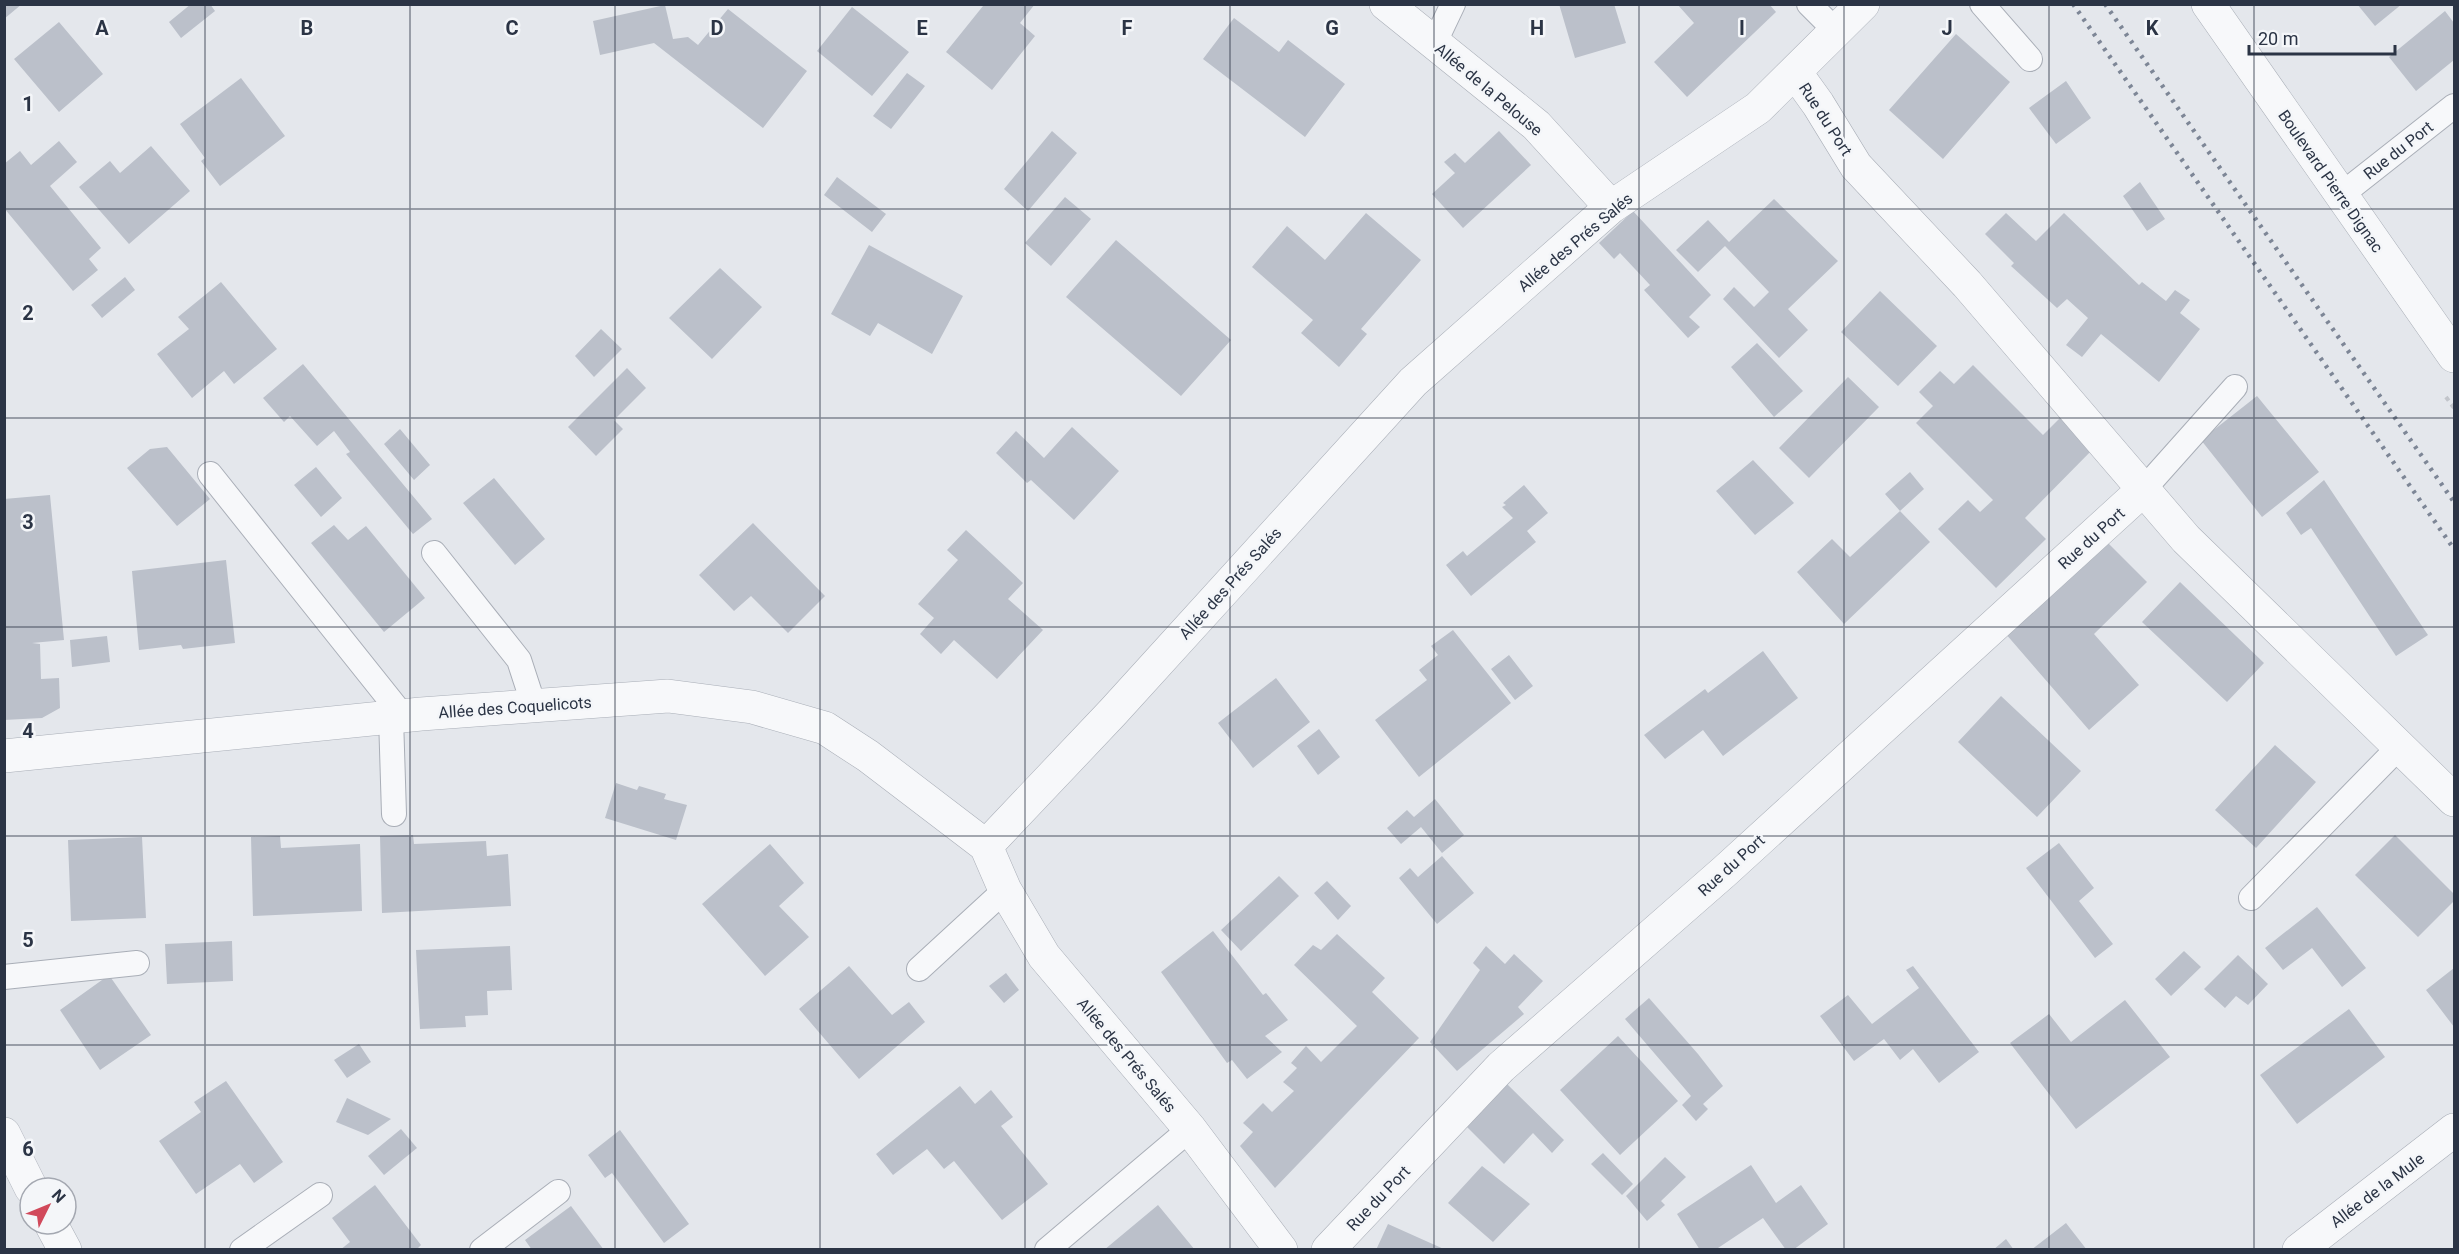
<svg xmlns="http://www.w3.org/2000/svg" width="2459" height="1254" viewBox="0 0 2459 1254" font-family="Roboto,sans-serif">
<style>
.building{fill:#bbc0ca}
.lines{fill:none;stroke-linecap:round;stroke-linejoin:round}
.lane-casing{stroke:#a9aeb7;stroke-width:26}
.street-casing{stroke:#a9aeb7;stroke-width:34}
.path{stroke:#c2c5cb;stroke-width:4;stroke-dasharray:4.5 4.5;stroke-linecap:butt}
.lane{stroke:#f7f8fa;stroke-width:24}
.street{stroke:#f7f8fa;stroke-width:33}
.rail{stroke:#7d8696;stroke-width:4.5;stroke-dasharray:3 6;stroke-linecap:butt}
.grid{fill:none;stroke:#2b3445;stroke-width:1.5;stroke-opacity:0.55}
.labels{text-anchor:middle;stroke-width:5;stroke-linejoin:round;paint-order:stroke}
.street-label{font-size:16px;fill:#2b3445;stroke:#f4f6f9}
.grid-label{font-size:20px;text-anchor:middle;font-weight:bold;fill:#2b3445;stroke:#f4f6f9;stroke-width:5;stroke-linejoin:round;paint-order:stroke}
</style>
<rect width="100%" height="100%" fill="#e4e7ec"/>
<path class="building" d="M 4,4 L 22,4 L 4,19 Z
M 191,4 L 210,4 L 215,11 L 181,38 L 169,22 Z
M 982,4 L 1035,4 L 1020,23 L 1035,36 L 992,90 L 946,52 L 983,6 Z
M 1559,4 L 1614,4 L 1626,43 L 1575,58 Z
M 1677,4 L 1769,4 L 1776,12 L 1687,97 L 1654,62 L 1694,23 Z
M 2357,4 L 2402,4 L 2375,26 Z
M 665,5 L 673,39 L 688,37 L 698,45 L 728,9 L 807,71 L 763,128 L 654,43 L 600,55 L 593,21 Z
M 852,7 L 909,52 L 872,96 L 817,51 Z
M 2445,11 L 2454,23 L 2454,60 L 2416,91 L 2389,57 Z
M 1234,18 L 1279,52 L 1288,40 L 1345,84 L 1305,137 L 1203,59 Z
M 59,22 L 103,74 L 59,112 L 14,59 Z
M 1956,34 L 2010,82 L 1943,159 L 1889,110 Z
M 907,73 L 925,86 L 891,129 L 873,116 Z
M 241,78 L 285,136 L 220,186 L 201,161 L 205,158 L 180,124 Z
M 2066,81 L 2091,118 L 2056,144 L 2029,108 Z
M 1052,131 L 1077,153 L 1028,211 L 1004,189 Z
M 1499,131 L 1531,165 L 1463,228 L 1432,194 L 1455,173 L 1444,162 L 1455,153 L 1465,163 Z
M 59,141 L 77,162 L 50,186 L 101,248 L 89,259 L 98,270 L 73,291 L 4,208 L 4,164 L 20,151 L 31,165 Z
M 151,146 L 190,191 L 129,244 L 79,187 L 110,161 L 120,173 Z
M 837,177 L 886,214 L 872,232 L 824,195 Z
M 2140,182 L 2165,219 L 2147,231 L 2123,196 Z
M 1065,197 L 1091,219 L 1051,266 L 1025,243 Z
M 1774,199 L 1838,261 L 1788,309 L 1808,330 L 1779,358 L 1723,299 L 1734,287 L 1754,307 L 1769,292 L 1725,246 L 1698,272 L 1676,250 L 1708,220 L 1729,242 Z
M 1633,211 L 1711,295 L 1689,317 L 1700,327 L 1688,338 L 1644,290 L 1650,285 L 1620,253 L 1614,259 L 1599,243 Z
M 1366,213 L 1421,260 L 1361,329 L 1367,334 L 1339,367 L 1301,333 L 1313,320 L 1252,267 L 1287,226 L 1325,260 Z
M 2006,213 L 2036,241 L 2064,213 L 2139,285 L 2142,282 L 2166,301 L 2175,290 L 2190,300 L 2180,313 L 2200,329 L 2159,382 L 2101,334 L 2082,357 L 2066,345 L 2088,318 L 2067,299 L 2057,308 L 2011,266 L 2014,263 L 1985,234 Z
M 1116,240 L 1231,340 L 1181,396 L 1066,297 Z
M 869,245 L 963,296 L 932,354 L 878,323 L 870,336 L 831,314 Z
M 720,268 L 762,307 L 712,359 L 669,318 Z
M 125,277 L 135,290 L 102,318 L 91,305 Z
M 221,282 L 277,349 L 234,384 L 224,371 L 192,398 L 157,354 L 189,329 L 178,317 Z
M 1880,291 L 1937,346 L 1898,386 L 1841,332 Z
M 601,329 L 622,349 L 594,377 L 575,356 Z
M 1757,343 L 1803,391 L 1774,417 L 1731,367 Z
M 303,364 L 432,519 L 413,534 L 346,454 L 350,452 L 334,431 L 317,446 L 290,416 L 284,422 L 263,398 Z
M 1973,365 L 2043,435 L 2065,413 L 2095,447 L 2025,518 L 2046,539 L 1996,588 L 1938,529 L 1968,500 L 1980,512 L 1993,500 L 1916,423 L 1933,406 L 1919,392 L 1940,371 L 1954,384 Z
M 627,368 L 646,388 L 614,420 L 623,429 L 596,456 L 568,427 Z
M 1848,377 L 1879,407 L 1809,478 L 1779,448 Z
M 2257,396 L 2319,472 L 2262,517 L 2201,440 Z
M 1072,427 L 1119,471 L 1074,520 L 1031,480 L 1027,483 L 996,453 L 1016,431 L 1044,458 Z
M 400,429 L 430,465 L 414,480 L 384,444 Z
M 167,447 L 210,499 L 177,526 L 127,468 L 150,449 Z
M 1753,460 L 1794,503 L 1755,535 L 1716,491 Z
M 316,467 L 342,498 L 321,517 L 294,485 Z
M 1910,472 L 1924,489 L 1900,511 L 1885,494 Z
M 494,478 L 545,539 L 515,565 L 463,503 Z
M 2324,480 L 2428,635 L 2396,656 L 2311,528 L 2301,535 L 2286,513 Z
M 1524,485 L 1548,513 L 1527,531 L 1536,542 L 1471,596 L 1446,565 L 1463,551 L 1467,556 L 1513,518 L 1502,507 L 1506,505 L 1503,503 Z
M 50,495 L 64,640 L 32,643 L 40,644 L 41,679 L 59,678 L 60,708 L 42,718 L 4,720 L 4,499 Z
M 1900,511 L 1930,542 L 1844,624 L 1797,572 L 1832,539 L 1850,557 Z
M 753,523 L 825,596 L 788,633 L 751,596 L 734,611 L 699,575 Z
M 334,525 L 348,540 L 366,526 L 425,598 L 384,632 L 311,543 Z
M 966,530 L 1023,583 L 1008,599 L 1043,630 L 997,679 L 954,640 L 941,654 L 920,634 L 934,618 L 918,604 L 958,560 L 947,550 Z
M 2105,540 L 2147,582 L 2094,634 L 2139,685 L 2089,730 L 2005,633 Z
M 226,560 L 235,643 L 183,649 L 181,645 L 139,650 L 132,571 Z
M 2180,582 L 2264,663 L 2227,702 L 2142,622 Z
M 1453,630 L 1511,703 L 1419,777 L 1375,720 L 1427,680 L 1419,670 L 1438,655 L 1431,646 Z
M 107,636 L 110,662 L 72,667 L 70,640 Z
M 1763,651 L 1798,698 L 1723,756 L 1703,730 L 1665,759 L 1644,735 L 1705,689 L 1708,693 Z
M 1509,655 L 1533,686 L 1515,700 L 1491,669 Z
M 1276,678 L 1310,722 L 1253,768 L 1218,723 Z
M 2001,696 L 2081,771 L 2037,817 L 1958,742 Z
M 1319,729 L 1340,757 L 1318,775 L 1297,746 Z
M 2275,745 L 2316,782 L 2256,848 L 2215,810 Z
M 616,783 L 637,790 L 639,786 L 666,794 L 664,799 L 687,805 L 676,840 L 605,818 Z
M 1435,799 L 1464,835 L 1442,853 L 1421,827 L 1401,844 L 1387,828 L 1407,810 L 1414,817 Z
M 413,835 L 414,844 L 486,841 L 487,856 L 508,854 L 511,906 L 382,913 L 380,836 Z
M 2395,835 L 2454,894 L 2454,901 L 2418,937 L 2355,875 Z
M 280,836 L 281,848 L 360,844 L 362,911 L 253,916 L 251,837 Z
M 142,837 L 146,918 L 71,921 L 68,840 Z
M 2059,843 L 2094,888 L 2079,901 L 2113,944 L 2095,958 L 2026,868 Z
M 770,844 L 804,883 L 779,906 L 809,937 L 765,976 L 702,904 Z
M 1442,856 L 1474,893 L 1437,924 L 1399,878 L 1410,868 L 1418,877 Z
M 1279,876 L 1299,896 L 1241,951 L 1221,930 Z
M 1327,881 L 1351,906 L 1338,920 L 1314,893 Z
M 2317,907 L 2366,968 L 2342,987 L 2312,948 L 2283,970 L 2265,948 Z
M 1213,931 L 1263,995 L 1266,993 L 1288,1020 L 1265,1036 L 1282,1052 L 1247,1079 L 1232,1060 L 1227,1063 L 1161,972 Z
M 1337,934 L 1385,978 L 1372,992 L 1419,1038 L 1275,1188 L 1240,1146 L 1253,1132 L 1243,1123 L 1263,1103 L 1272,1112 L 1294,1091 L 1283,1082 L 1297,1068 L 1291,1063 L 1306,1046 L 1321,1062 L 1357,1026 L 1294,965 L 1313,945 L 1321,950 Z
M 232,941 L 233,981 L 167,984 L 165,944 Z
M 510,946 L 512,990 L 487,991 L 488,1015 L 465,1016 L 466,1027 L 420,1029 L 416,950 Z
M 1486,946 L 1505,964 L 1514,954 L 1543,981 L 1518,1007 L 1524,1014 L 1457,1071 L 1430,1042 L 1480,970 L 1473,963 Z
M 2184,951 L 2201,967 L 2171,996 L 2155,979 Z
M 2238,955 L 2268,984 L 2248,1005 L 2236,996 L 2225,1008 L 2204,989 Z
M 849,966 L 892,1015 L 909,1002 L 925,1022 L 859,1079 L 799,1009 Z
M 1913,966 L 1979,1052 L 1939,1083 L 1913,1049 L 1900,1060 L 1884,1039 L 1854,1061 L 1820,1016 L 1848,995 L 1872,1024 L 1919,988 L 1906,970 Z
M 2454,968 L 2454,1027 L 2426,990 Z
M 1006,973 L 1019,990 L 1004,1003 L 989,986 Z
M 109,975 L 151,1035 L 100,1070 L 60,1010 Z
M 1649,998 L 1698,1054 L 1723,1086 L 1703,1104 L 1708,1109 L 1696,1121 L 1682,1105 L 1691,1096 L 1625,1019 Z
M 2125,1000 L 2170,1057 L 2076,1129 L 2010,1043 L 2049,1014 L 2071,1042 Z
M 2349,1009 L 2385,1057 L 2297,1124 L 2260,1075 Z
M 1618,1036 L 1678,1101 L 1620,1155 L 1560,1090 Z
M 359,1044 L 371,1062 L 347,1078 L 334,1060 Z
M 226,1081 L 283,1162 L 254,1183 L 240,1164 L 196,1194 L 159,1141 L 201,1112 L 194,1102 Z
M 1507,1084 L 1564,1140 L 1552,1153 L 1533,1133 L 1504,1164 L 1466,1126 Z
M 960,1086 L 975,1104 L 991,1090 L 1013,1117 L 1001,1126 L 1048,1184 L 1002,1220 L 954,1161 L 944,1169 L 927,1149 L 893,1175 L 876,1154 Z
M 347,1098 L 391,1119 L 368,1135 L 336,1122 Z
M 401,1129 L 417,1148 L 384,1175 L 368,1156 Z
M 620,1130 L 689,1224 L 664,1243 L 612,1173 L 605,1178 L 588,1155 Z
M 1603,1153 L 1633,1184 L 1622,1195 L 1591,1164 Z
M 1665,1157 L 1686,1177 L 1661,1201 L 1665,1205 L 1647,1221 L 1626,1196 Z
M 1751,1165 L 1776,1203 L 1801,1185 L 1828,1224 L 1793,1250 L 1786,1250 L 1763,1218 L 1715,1250 L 1700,1250 L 1677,1214 Z
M 1482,1166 L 1530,1204 L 1493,1242 L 1448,1203 Z
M 375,1185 L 421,1245 L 416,1250 L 340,1250 L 350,1242 L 332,1218 Z
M 1158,1205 L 1195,1250 L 1104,1250 Z
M 571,1206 L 604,1250 L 532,1250 L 525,1240 Z
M 2066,1223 L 2087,1250 L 2031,1250 Z
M 1388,1224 L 1446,1250 L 1376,1250 Z
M 2006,1239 L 2014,1250 L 1993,1250 Z"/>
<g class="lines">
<defs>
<path id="lane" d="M 1809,4 L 1836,31
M 1982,4 L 2030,59
M 1434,44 L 1453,4
M 2341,195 L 2454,106
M 210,474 L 403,716
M 2144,489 L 2235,387
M 434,553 L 519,660 L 534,706
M 391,717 L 394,814
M 2251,898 L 2400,746
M 919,969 L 1005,890
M 4,977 L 137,963
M 242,1250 L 320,1195
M 482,1250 L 558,1192
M 1047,1250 L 1190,1129"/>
<path id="street" d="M 1386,4 L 1536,125 L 1611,207
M 2208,4 L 2454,356
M 1795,72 L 1818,104 L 1856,166 L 1967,284 L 2186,539 L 2454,800
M 4,756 L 421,714 L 668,696 L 752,707 L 825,728 L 868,756 L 986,846 L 1005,890 L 1044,956 L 1190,1129 L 1281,1250
M 986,846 L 1113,712 L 1413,382 L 1611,207 L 1758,108 L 1863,4
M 4,1134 L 31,1188
M 51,1224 L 65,1250
M 1328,1250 L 1501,1067 L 1725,871 L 2144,489
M 2299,1250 L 2454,1130"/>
</defs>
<use href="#lane" class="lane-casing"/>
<use href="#street" class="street-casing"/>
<path class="path" d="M 2446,397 L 2454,408"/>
<use href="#lane" class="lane"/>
<use href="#street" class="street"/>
<path class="rail" d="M 2073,4 L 2454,549
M 2105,4 L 2454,502"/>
</g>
<path class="grid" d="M 205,4 L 205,1250M 410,4 L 410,1250M 615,4 L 615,1250M 820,4 L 820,1250M 1025,4 L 1025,1250M 1230,4 L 1230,1250M 1434,4 L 1434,1250M 1639,4 L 1639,1250M 1844,4 L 1844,1250M 2049,4 L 2049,1250M 2254,4 L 2254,1250M 4,209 L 2454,209M 4,418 L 2454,418M 4,627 L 2454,627M 4,836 L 2454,836M 4,1045 L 2454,1045"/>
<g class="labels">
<g class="street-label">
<text transform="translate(1489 89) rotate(40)" y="6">Allée de la Pelouse</text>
<text transform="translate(1826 119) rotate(57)" y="6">Rue du Port</text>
<text transform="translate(2398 150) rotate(-38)" y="6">Rue du Port</text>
<text transform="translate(2331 181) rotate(55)" y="6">Boulevard Pierre Dignac</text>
<text transform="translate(1575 242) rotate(-40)" y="6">Allée des Prés Salés</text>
<text transform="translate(2091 538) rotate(-42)" y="6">Rue du Port</text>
<text transform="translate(1230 583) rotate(-48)" y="6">Allée des Prés Salés</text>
<text transform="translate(515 707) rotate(-4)" y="6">Allée des Coquelicots</text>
<text transform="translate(1731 865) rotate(-42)" y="6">Rue du Port</text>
<text transform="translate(1127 1055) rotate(50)" y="6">Allée des Prés Salés</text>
<text transform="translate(2377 1190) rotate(-37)" y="6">Allée de la Mule</text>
<text transform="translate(1378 1198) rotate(-46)" y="6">Rue du Port</text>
</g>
</g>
<g class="grid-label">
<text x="102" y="35">A</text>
<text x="307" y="35">B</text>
<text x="512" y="35">C</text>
<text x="717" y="35">D</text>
<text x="922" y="35">E</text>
<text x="1127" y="35">F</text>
<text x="1332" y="35">G</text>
<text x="1537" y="35">H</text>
<text x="1742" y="35">I</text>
<text x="1947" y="35">J</text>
<text x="2152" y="35">K</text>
<text x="28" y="111">1</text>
<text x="28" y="320">2</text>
<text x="28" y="529">3</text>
<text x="28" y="738">4</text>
<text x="28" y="947">5</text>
<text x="28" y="1156">6</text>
</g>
<rect width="2459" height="1254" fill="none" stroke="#2b3445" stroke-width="12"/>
<g transform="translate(48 1206) rotate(47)"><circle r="28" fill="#f4f6f9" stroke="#a4a8b1" stroke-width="1.5"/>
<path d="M0-4.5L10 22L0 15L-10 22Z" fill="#d1495b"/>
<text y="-9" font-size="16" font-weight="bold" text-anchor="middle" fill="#2b3445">N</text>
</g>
<path d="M2249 45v9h146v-9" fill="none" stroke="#2b3445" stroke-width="3"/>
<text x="2258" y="45" font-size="18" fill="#2b3445" stroke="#f4f6f9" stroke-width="4.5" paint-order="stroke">20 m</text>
</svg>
